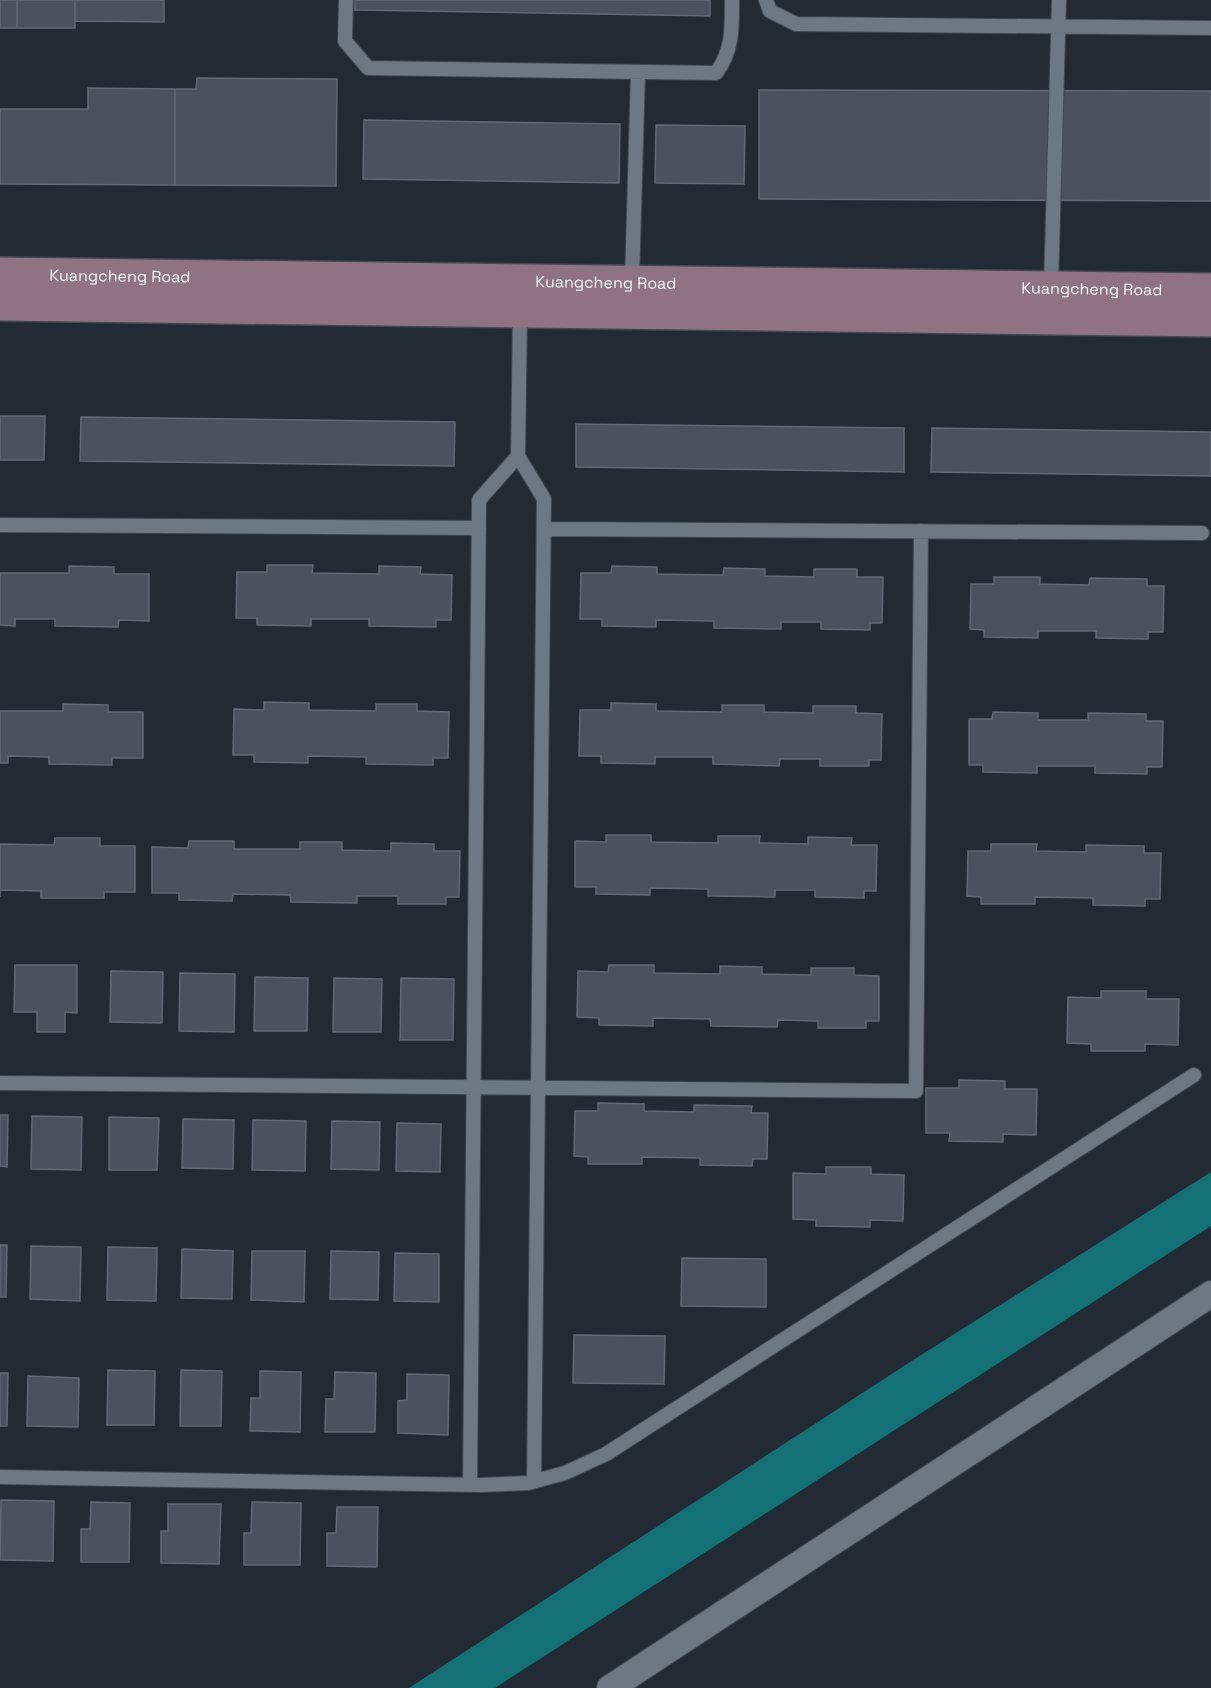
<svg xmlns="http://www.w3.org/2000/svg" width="1211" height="1688" viewBox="0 0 1211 1688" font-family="'Space Grotesk',sans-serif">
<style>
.water{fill:#137175}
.building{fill:#49525d;stroke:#616a76;stroke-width:1.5}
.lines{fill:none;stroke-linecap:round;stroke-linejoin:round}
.service-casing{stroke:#414951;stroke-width:16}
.minor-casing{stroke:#414951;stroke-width:28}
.secondary-casing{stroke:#414951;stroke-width:36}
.service{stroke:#6e7883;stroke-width:14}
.minor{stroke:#6e7883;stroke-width:26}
.secondary{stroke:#907380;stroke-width:33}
.labels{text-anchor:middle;stroke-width:4.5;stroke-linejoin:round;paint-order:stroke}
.street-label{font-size:16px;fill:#eef3fa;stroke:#222a34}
</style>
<rect width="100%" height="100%" fill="#222a34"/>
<path class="water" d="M 1211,1172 L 1211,1226 L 495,1688 L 409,1688 L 910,1362 Z"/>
<path class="building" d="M 0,0 L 17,0 L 17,28 L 0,28 Z
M 17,0 L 75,0 L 75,28 L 17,28 Z
M 75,0 L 164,0 L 164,22 L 75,21 Z
M 355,0 L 710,0 L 710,16 L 355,10 Z
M 197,78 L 337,79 L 336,186 L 175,185 L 175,89 L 196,89 Z
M 88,88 L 175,89 L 175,185 L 0,184 L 0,109 L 88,109 Z
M 759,90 L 1211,91 L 1211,201 L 759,199 Z
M 364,120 L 620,124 L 619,183 L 363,179 Z
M 656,125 L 745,126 L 744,184 L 655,183 Z
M 0,416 L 45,416 L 44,460 L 0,460 Z
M 81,417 L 455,422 L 454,466 L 80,461 Z
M 576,424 L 904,428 L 904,472 L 576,467 Z
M 932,428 L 1211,432 L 1211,476 L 931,472 Z
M 267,565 L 313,565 L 312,573 L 379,574 L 379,566 L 421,567 L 420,574 L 452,575 L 451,620 L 436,620 L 436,627 L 369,626 L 369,619 L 311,619 L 311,626 L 257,625 L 257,618 L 236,618 L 237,572 L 267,572 Z
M 69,566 L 114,567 L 114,574 L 149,574 L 149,621 L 119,620 L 118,627 L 55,626 L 55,619 L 15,619 L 15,626 L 0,625 L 0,573 L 69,573 Z
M 612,566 L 657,567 L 657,574 L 723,575 L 724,568 L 765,569 L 765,576 L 814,577 L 814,569 L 857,569 L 857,577 L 883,577 L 882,623 L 870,623 L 870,630 L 821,629 L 821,622 L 781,622 L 781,629 L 714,628 L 714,621 L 656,620 L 656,627 L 602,626 L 602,619 L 580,619 L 581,573 L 611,573 Z
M 994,577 L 1040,577 L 1040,584 L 1089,585 L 1090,578 L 1147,579 L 1147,586 L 1164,586 L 1163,632 L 1148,632 L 1148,639 L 1096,638 L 1096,631 L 1038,631 L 1038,638 L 984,637 L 984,630 L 970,629 L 971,584 L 994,584 Z
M 264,702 L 309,703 L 309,710 L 376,711 L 376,704 L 417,704 L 417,711 L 449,712 L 448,758 L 433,758 L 433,765 L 366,764 L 366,757 L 308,756 L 308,763 L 254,762 L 254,755 L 233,755 L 234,709 L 264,710 Z
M 611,703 L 656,704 L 656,711 L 722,712 L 722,705 L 764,705 L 764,712 L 813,713 L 813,706 L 856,706 L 856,713 L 882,714 L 881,760 L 869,760 L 869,766 L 820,766 L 820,759 L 780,759 L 779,766 L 713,764 L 713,757 L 655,757 L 655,764 L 601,763 L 601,756 L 579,756 L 580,710 L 611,710 Z
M 63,704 L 108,705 L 108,712 L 143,712 L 143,758 L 112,758 L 112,765 L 49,764 L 49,757 L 8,756 L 8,763 L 0,763 L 0,711 L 63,711 Z
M 993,712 L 1038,713 L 1038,720 L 1088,720 L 1088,713 L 1146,714 L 1146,721 L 1163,721 L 1162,767 L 1147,767 L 1147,774 L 1095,773 L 1095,766 L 1037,766 L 1037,773 L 983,772 L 983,765 L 969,765 L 969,719 L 992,719 Z
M 606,835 L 651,835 L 651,842 L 718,843 L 718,836 L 760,836 L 759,843 L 808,844 L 808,837 L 852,838 L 851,845 L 877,845 L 876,891 L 864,891 L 864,898 L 815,897 L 815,890 L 775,890 L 775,897 L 708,896 L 708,889 L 650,888 L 650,895 L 596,894 L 596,887 L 575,887 L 575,841 L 606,842 Z
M 55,838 L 100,838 L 100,846 L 135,846 L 135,892 L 104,892 L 104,898 L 41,898 L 41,891 L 0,890 L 0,897 L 0,844 L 54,845 Z
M 189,841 L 234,841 L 234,849 L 300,849 L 300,842 L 342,842 L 342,850 L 391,851 L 391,843 L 434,844 L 434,851 L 460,851 L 459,897 L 446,897 L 446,904 L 398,904 L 398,896 L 357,896 L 357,903 L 291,902 L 290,895 L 233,894 L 232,901 L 179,900 L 179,893 L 152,893 L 152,847 L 188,848 Z
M 991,844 L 1037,844 L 1036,851 L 1086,852 L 1086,845 L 1144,846 L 1144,853 L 1161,853 L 1160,899 L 1145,899 L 1145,906 L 1093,905 L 1093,898 L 1035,897 L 1035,904 L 981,904 L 981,897 L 967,896 L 968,851 L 991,851 Z
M 15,965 L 77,965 L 77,1013 L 65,1012 L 65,1032 L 37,1032 L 37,1012 L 14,1012 Z
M 609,965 L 654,965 L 654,973 L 720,974 L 720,966 L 762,967 L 762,974 L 811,975 L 811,968 L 854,968 L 854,975 L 879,976 L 879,1021 L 866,1021 L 866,1028 L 818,1028 L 818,1021 L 778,1020 L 777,1027 L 711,1026 L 710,1019 L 653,1018 L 653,1026 L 599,1025 L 599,1018 L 577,1017 L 578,971 L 608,972 Z
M 111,971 L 163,972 L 162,1023 L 110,1022 Z
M 180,973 L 235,974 L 234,1032 L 179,1031 Z
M 255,977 L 308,978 L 307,1031 L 254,1031 Z
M 334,978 L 382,979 L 381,1032 L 333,1032 Z
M 401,978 L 454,979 L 453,1040 L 400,1040 Z
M 1101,991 L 1146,991 L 1146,999 L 1179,999 L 1178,1045 L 1145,1044 L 1145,1051 L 1091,1051 L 1091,1044 L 1067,1043 L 1068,997 L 1101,998 Z
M 959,1080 L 1005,1081 L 1005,1089 L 1037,1089 L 1036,1135 L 1003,1134 L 1003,1142 L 949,1141 L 950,1133 L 926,1133 L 926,1088 L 959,1088 Z
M 598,1103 L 644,1104 L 644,1111 L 694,1112 L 694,1105 L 752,1106 L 751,1113 L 768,1113 L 767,1159 L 753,1159 L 752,1166 L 700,1165 L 700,1158 L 642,1157 L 642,1164 L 588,1164 L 588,1157 L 574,1156 L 575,1111 L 598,1111 Z
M 0,1115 L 8,1115 L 7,1167 L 0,1166 Z
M 32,1116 L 82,1117 L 81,1170 L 31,1169 Z
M 109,1117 L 159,1118 L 157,1170 L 109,1170 Z
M 183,1119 L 234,1120 L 233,1169 L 182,1168 Z
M 253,1120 L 306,1121 L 305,1171 L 252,1170 Z
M 332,1121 L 380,1122 L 379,1170 L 331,1169 Z
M 397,1123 L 441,1124 L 440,1172 L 396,1171 Z
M 826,1167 L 871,1167 L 871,1174 L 904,1175 L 903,1221 L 870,1220 L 870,1227 L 816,1226 L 816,1220 L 793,1219 L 793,1173 L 826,1174 Z
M 0,1245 L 7,1245 L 6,1297 L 0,1297 Z
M 31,1246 L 81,1247 L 80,1301 L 30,1299 Z
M 108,1247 L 157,1248 L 156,1301 L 107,1300 Z
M 182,1249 L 233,1251 L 232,1299 L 181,1298 Z
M 252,1251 L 305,1251 L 304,1302 L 251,1300 Z
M 331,1251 L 379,1252 L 378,1300 L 330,1299 Z
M 395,1253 L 439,1254 L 439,1302 L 394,1301 Z
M 682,1258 L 766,1259 L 766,1307 L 681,1306 Z
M 574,1335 L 665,1336 L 664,1384 L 573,1383 Z
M 108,1370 L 155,1371 L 154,1425 L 107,1425 Z
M 181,1370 L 222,1371 L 221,1426 L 180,1426 Z
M 260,1371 L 301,1372 L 300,1432 L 250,1431 L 251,1398 L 260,1398 Z
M 335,1372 L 376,1373 L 375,1432 L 325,1432 L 326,1399 L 334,1399 Z
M 0,1373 L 8,1373 L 7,1426 L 0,1426 Z
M 407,1374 L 449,1375 L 448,1435 L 398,1433 L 398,1401 L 407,1400 Z
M 28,1376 L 79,1378 L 78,1427 L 27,1426 Z
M 1,1500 L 54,1501 L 53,1561 L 0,1560 Z
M 91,1502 L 130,1503 L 129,1562 L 81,1562 L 81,1529 L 90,1529 Z
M 252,1502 L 301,1503 L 300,1565 L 244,1565 L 244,1533 L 251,1533 Z
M 168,1504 L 221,1504 L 219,1564 L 161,1563 L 161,1531 L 168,1531 Z
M 337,1507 L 378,1507 L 377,1567 L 327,1566 L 327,1533 L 336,1533 Z"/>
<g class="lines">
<defs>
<path id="service" d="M 346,0 L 345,41 L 368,68 L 716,73 C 733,51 732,27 732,0
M 766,0 L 770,11 L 796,24 L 1211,28
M 632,282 L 638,72
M 1051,287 L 1059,0
M 518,456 L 544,499 L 534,1481
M 0,525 L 479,528
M 544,529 L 1202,533
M 0,1083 L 916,1091 L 921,531
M 0,1477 L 482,1485 L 528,1483 L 565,1473 L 606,1454 L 1194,1075
M 470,1485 L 479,500 L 518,456 L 520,311"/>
<path id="minor" d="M 610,1688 L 1211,1294"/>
<g id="secondary">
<path id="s1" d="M 0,274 L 1211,290"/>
<path d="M 0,304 L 1211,320"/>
</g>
</defs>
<use href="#service" class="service-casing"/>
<use href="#minor" class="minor-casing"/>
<use href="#secondary" class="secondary-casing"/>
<use href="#service" class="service"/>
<use href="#minor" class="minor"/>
<use href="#secondary" class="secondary"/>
</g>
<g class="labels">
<g class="street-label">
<text dy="6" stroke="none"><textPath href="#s1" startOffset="120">Kuangcheng Road</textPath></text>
<text dy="6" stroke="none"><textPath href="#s1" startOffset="606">Kuangcheng Road</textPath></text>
<text dy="6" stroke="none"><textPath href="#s1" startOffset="1092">Kuangcheng Road</textPath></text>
</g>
</g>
</svg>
